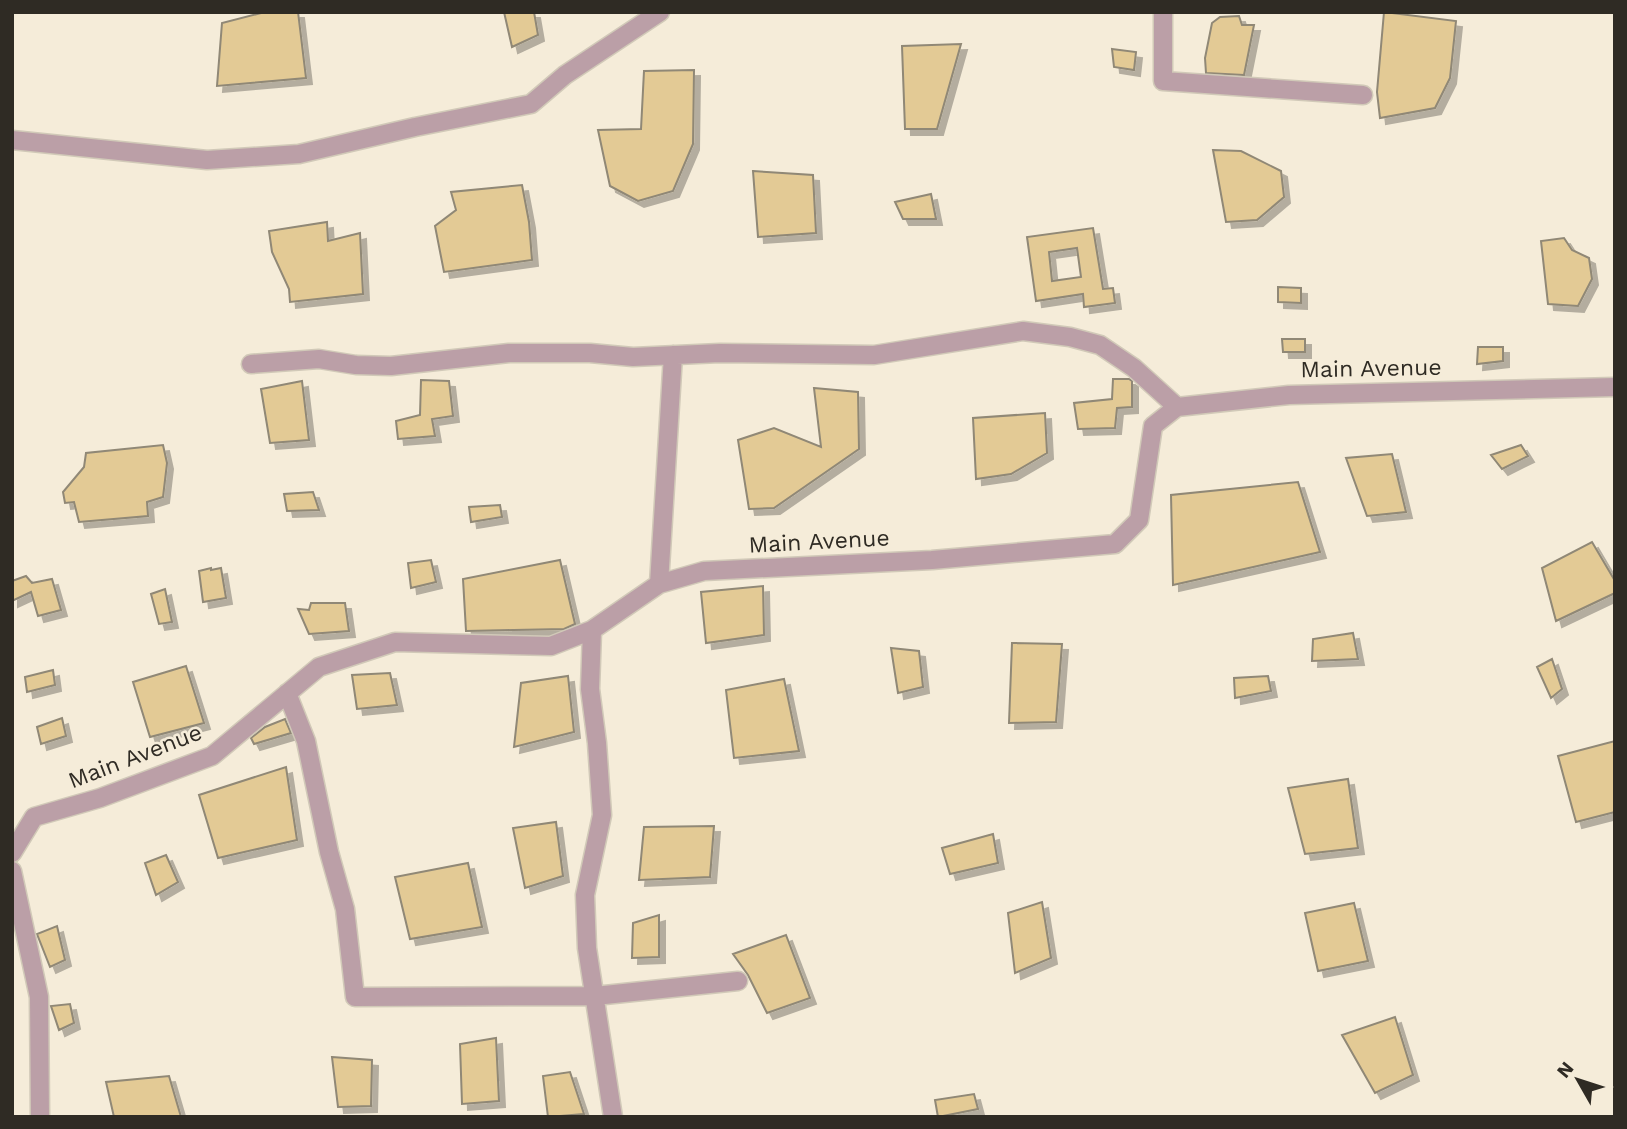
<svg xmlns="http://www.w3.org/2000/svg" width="1627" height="1129" viewBox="0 0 1627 1129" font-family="'Work Sans',sans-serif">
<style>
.building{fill:#e3ca95;stroke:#908876;stroke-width:2;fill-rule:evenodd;filter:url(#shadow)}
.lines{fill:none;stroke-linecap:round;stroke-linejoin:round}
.minor-casing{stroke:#d1c9b8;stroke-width:21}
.minor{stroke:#bb9fa7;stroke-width:18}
.labels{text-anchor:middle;stroke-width:5;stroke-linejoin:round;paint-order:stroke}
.street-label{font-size:23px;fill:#2f2b24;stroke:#f5ecd9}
</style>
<defs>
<filter id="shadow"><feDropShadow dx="6" dy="6" stdDeviation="0" flood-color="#0004"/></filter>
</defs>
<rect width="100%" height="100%" fill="#f5ecd9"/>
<path class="building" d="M 265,12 L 298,12 L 306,78 L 217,86 L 222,23 Z
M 504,12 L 534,12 L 538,35 L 512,47 Z
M 1384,12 L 1456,21 L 1450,78 L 1435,108 L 1380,118 L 1377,92 Z
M 1239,16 L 1242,25 L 1254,25 L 1244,75 L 1206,73 L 1205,58 L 1212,23 L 1220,17 Z
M 961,44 L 937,129 L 905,129 L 902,46 Z
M 1112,49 L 1136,52 L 1134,70 L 1114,67 Z
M 694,70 L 693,144 L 673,191 L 638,201 L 610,186 L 598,130 L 641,129 L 644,71 Z
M 1213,150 L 1241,151 L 1281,171 L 1284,197 L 1257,220 L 1226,222 Z
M 753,171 L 813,175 L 816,233 L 758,237 Z
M 522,185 L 529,222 L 532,260 L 444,272 L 435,226 L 456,210 L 451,192 Z
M 931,194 L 936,219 L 903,219 L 895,202 Z
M 327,222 L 328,241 L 360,233 L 363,294 L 290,302 L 289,289 L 272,252 L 269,231 Z
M 1093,228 L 1103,289 L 1113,288 L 1115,303 L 1084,307 L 1083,294 L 1036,301 L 1027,237 ZM 1077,248 L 1081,277 L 1052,281 L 1049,252 Z
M 1564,238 L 1572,250 L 1589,258 L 1592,279 L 1578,306 L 1548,304 L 1541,241 Z
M 1278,287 L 1301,288 L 1301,303 L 1278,302 Z
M 1282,339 L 1305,339 L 1305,352 L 1283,352 Z
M 1478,347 L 1503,347 L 1503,361 L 1477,364 Z
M 1113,379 L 1129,379 L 1132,381 L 1132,407 L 1117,408 L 1115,428 L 1078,429 L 1074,403 L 1112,399 Z
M 421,380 L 449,381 L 453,416 L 432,419 L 435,436 L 398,439 L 396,421 L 420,415 Z
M 302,381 L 309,440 L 270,443 L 261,389 Z
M 814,388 L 858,392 L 859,449 L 774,508 L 749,509 L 738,440 L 774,428 L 821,447 Z
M 1045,413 L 1047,453 L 1011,474 L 976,479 L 973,418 Z
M 163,445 L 167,463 L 163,497 L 147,502 L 148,516 L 79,522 L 74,502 L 65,503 L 63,492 L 84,467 L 86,453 Z
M 1521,445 L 1528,456 L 1502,469 L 1491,455 Z
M 1392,454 L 1406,512 L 1367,516 L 1346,458 Z
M 1298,482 L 1320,552 L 1173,585 L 1171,495 Z
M 313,492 L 319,510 L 287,511 L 284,494 Z
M 500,505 L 502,517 L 471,522 L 469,507 Z
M 1592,542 L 1615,581 L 1615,593 L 1556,621 L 1542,568 Z
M 431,560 L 436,582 L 411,588 L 408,563 Z
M 560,560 L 575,624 L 564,629 L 466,631 L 463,579 Z
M 211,568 L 211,570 L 221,568 L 226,598 L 203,602 L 199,571 Z
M 26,576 L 32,583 L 52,579 L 61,610 L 38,616 L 31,592 L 12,601 L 12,581 Z
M 763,586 L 764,635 L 706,643 L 701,592 Z
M 165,589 L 172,622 L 159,624 L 151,594 Z
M 311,603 L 345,603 L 349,631 L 309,634 L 298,609 L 309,610 Z
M 1353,633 L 1358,659 L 1312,661 L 1313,639 Z
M 1012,643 L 1062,644 L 1056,722 L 1009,723 Z
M 891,648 L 919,651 L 923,687 L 898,693 Z
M 1552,659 L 1562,689 L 1551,698 L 1537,667 Z
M 186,666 L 204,723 L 150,737 L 133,682 Z
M 53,670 L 55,685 L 27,692 L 25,677 Z
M 390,673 L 397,705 L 357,709 L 352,675 Z
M 568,676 L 574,732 L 514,747 L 521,683 Z
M 1268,676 L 1271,691 L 1235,698 L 1234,678 Z
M 784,679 L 799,751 L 734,758 L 726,690 Z
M 62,718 L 66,736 L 41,744 L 37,727 Z
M 285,719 L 291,733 L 254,744 L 251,738 L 265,727 Z
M 1615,741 L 1615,812 L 1576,822 L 1558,756 Z
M 286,767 L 297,840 L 218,858 L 199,795 Z
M 1348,779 L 1358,848 L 1305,854 L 1288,788 Z
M 556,822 L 563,876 L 525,888 L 513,828 Z
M 714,826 L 710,877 L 639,880 L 644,827 Z
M 993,834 L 998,863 L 950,874 L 942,848 Z
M 166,855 L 178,882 L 156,895 L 145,863 Z
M 468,863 L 482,927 L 410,939 L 395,877 Z
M 1042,902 L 1051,958 L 1015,973 L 1008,913 Z
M 1354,903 L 1368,961 L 1318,971 L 1305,913 Z
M 659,915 L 659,957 L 632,958 L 633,923 Z
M 57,926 L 65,960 L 50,967 L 37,934 Z
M 786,935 L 810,998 L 767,1013 L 748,975 L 733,954 Z
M 70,1004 L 74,1023 L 59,1030 L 51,1006 Z
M 1395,1017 L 1413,1075 L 1375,1093 L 1342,1035 Z
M 496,1038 L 499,1101 L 462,1104 L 460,1044 Z
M 332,1057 L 372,1060 L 371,1106 L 338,1107 Z
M 570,1072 L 584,1114 L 548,1117 L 543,1076 Z
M 169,1076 L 181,1117 L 114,1117 L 106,1082 Z
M 974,1094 L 978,1109 L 938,1117 L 935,1100 Z"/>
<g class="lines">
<defs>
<path id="minor" d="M 1163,12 L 1163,81 L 1363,95
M 12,140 L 207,160 L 299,154 L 415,127 L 531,104 L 565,75 L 660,12
M 251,364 L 319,359 L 356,365 L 391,366 L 509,353 L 590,353 L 633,357 L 720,353 L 874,355 L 1023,331 L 1070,337 L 1100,345 L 1134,368 L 1177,407
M 659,584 L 673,355
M 592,630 L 590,689 L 597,743 L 602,815 L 585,895 L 587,948 L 613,1117
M 287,693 L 306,741 L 329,852 L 345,909 L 355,997 L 595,996 L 738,981
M 12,853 L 34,817 L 100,798 L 212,756 L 319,667 L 395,642 L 551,646 L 592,630 L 659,584 L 704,571 L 932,560 L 1115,544 L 1139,520 L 1153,426 L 1177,407 L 1289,395 L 1615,387
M 12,871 L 39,997 L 40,1117"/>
</defs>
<use href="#minor" class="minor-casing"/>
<use href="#minor" class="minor"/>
</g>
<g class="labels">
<g class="street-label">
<text transform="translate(1371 368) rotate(-1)" y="8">Main Avenue</text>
<text transform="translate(819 541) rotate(-3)" y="8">Main Avenue</text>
<text transform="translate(135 756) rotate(-21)" y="8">Main Avenue</text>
</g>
</g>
<rect width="1627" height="1129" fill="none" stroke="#2f2b24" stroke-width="28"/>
<g transform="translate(1578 1080) rotate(309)" stroke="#f5ecd9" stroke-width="5" paint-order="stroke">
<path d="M0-5L12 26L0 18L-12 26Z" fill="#2f2b24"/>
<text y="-10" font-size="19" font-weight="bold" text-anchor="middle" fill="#2f2b24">N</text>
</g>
</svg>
